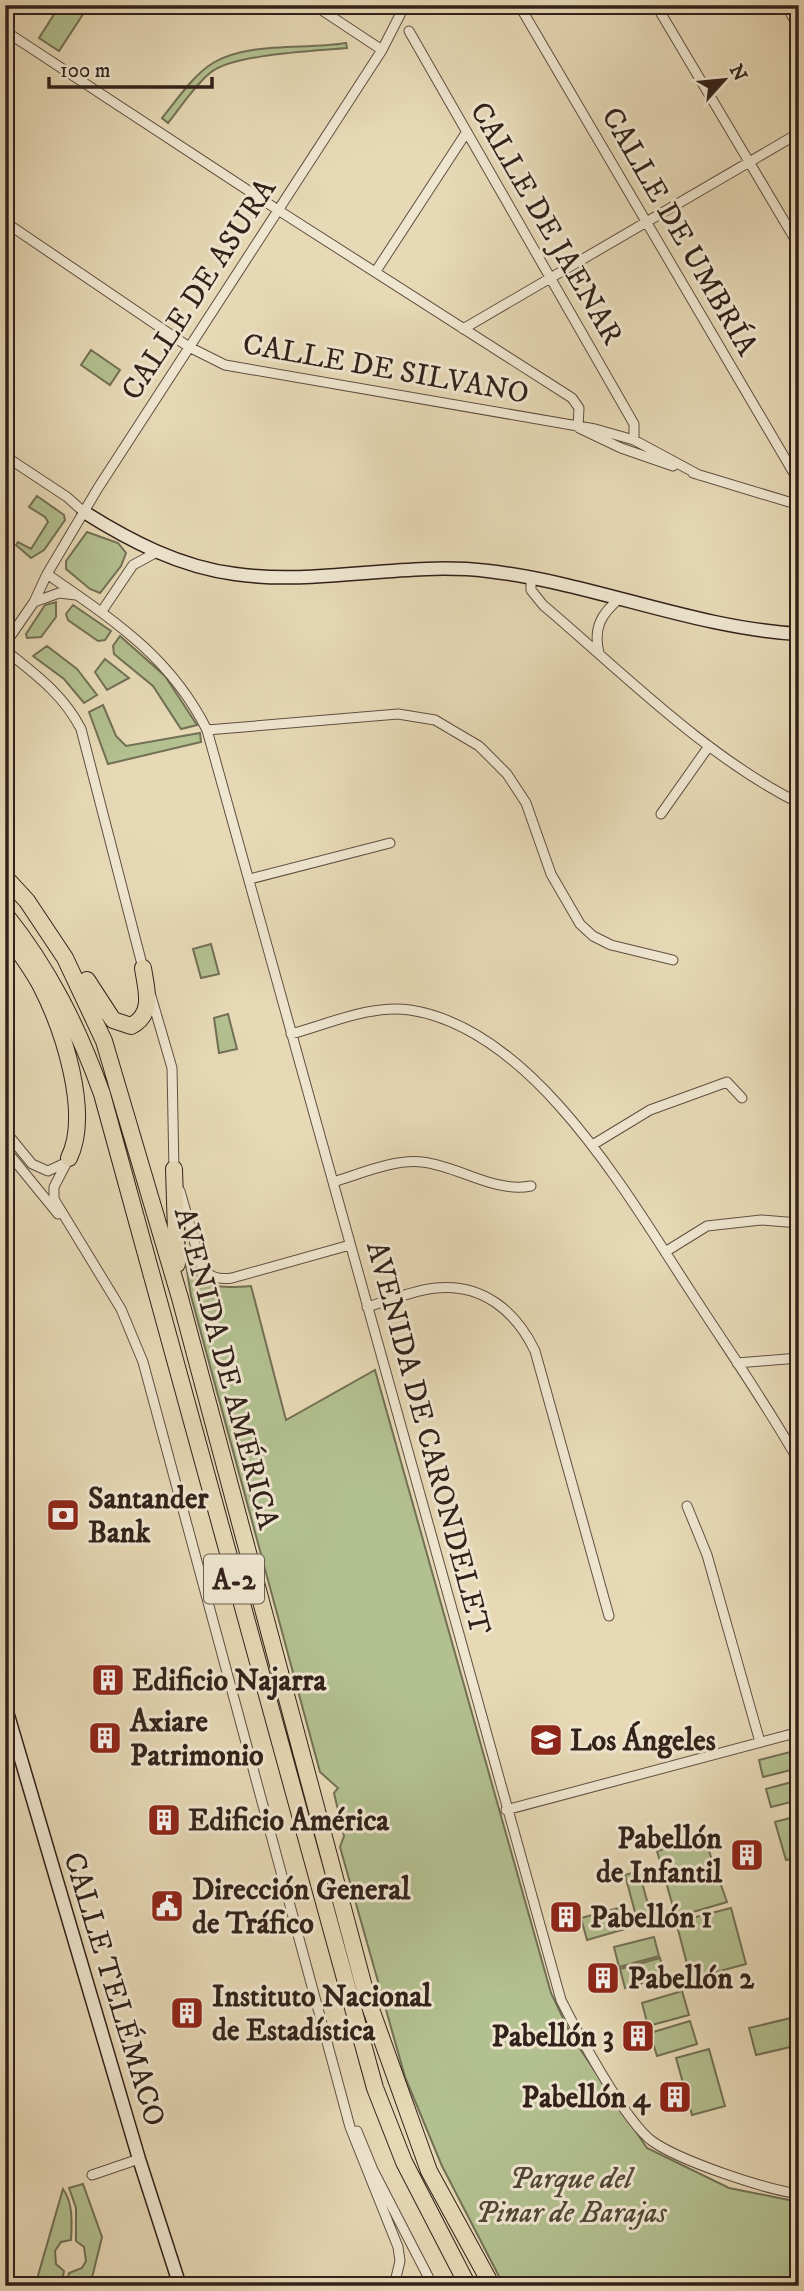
<svg xmlns="http://www.w3.org/2000/svg" width="804" height="2291" viewBox="0 0 804 2291" font-family="'IM FELL DW Pica',serif">
<style>
.green{fill:#b3c090;stroke:#727055;stroke-width:2}
.lines{fill:none;stroke-linecap:round;stroke-linejoin:round}
.street-casing{stroke:#5f4f41;stroke-width:11}
.secondary-casing{stroke:#32211a;stroke-width:15}
.highway-casing{stroke:#32211a;stroke-width:18}
.street{stroke:#efe6d0;stroke-width:9}
.secondary{stroke:#efe6d0;stroke-width:12}
.highway{stroke:#e7d9b6;stroke-width:16}
.labels{text-anchor:middle;stroke-width:6;stroke-linejoin:round;paint-order:stroke}
.shield{fill:#efe6d0;stroke:#6b5c51;stroke-width:2}
.shield-label{font-size:28px;font-weight:bold;fill:#32211a}
.street-label{font-size:30px;fill:#32211a;stroke:#efe6d0}
.poi-label{font-size:30px;font-weight:bold;fill:#32211a;stroke:#efe6d0;text-anchor:start}
.park-label{font-size:30px;font-style:italic;fill:#524938;stroke:#efe6d0}
</style>
<rect width="100%" height="100%" fill="#e7d9b6"/>
<filter id="stains"><feTurbulence type="fractalNoise" baseFrequency=".00286" numOctaves="4"/><feColorMatrix values="0 0 0 0 .2 0 0 0 0 .09 0 0 0 0 .02 0 0 0 .5 -.17"/></filter>
<radialGradient id="worn" r=".72"><stop offset=".6" stop-color="#630" stop-opacity="0"/><stop offset="1" stop-color="#630" stop-opacity=".3"/></radialGradient>
<path class="green" d="M 60,5 L 89,5 L 59,51 L 39,38 Z
M 346,43 L 347,48 C 316,51 232,54 210,73 C 194,86 181,107 168,123 L 162,118 C 177,100 193,75 213,63 C 249,41 307,50 346,43 Z
M 91,350 L 120,370 L 110,385 L 81,365 Z
M 37,496 L 64,515 L 65,520 L 44,550 L 31,558 L 16,545 L 18,542 L 31,549 L 48,522 L 45,517 L 29,507 Z
M 87,532 L 118,543 L 126,553 L 121,566 L 100,593 L 90,589 L 66,569 L 66,561 Z
M 56,602 L 56,617 L 41,637 L 27,638 L 26,634 L 45,605 Z
M 73,605 L 111,631 L 105,640 L 98,641 L 68,620 L 66,614 Z
M 120,636 L 165,676 L 197,725 L 181,729 L 153,686 L 114,654 L 113,646 Z
M 47,646 L 77,669 L 97,695 L 84,703 L 64,679 L 33,656 Z
M 105,659 L 129,678 L 107,690 L 95,672 Z
M 103,705 L 116,736 L 126,746 L 200,733 L 201,742 L 108,764 L 89,712 Z
M 211,944 L 219,974 L 201,978 L 193,949 Z
M 228,1014 L 237,1049 L 219,1053 L 214,1018 Z
M 180,1228 C 196,1279 192,1291 251,1286 L 286,1420 L 375,1370 L 551,1993 L 572,2037 L 647,2148 L 729,2188 L 799,2202 L 799,2286 L 504,2286 L 442,2166 L 405,2077 L 340,1847 L 344,1836 L 334,1793 L 338,1788 L 320,1772 L 191,1296 Z
M 798,1750 L 799,1768 L 763,1777 L 759,1760 Z
M 799,1780 L 799,1800 L 771,1807 L 766,1789 Z
M 794,1817 L 799,1835 L 799,1857 L 786,1860 L 775,1822 Z
M 704,1837 L 727,1902 L 676,1917 L 657,1851 Z
M 639,1871 L 653,1923 L 639,1927 L 625,1875 Z
M 626,1906 L 632,1927 L 587,1940 L 581,1918 Z
M 731,1908 L 746,1964 L 691,1979 L 676,1922 Z
M 654,1937 L 659,1956 L 619,1967 L 614,1947 Z
M 660,1958 L 665,1977 L 625,1988 L 620,1969 Z
M 682,1991 L 689,2015 L 648,2026 L 642,2003 Z
M 795,2017 L 799,2045 L 756,2055 L 749,2028 Z
M 690,2021 L 697,2044 L 657,2056 L 650,2033 Z
M 709,2049 L 725,2106 L 692,2115 L 676,2058 Z
M 83,2184 L 102,2237 L 90,2286 L 66,2286 L 69,2273 L 82,2268 L 86,2261 L 84,2247 L 76,2241 L 76,2208 L 69,2188 Z
M 63,2189 C 73,2202 72,2223 71,2240 L 61,2242 L 55,2251 L 56,2264 L 64,2271 L 61,2286 L 35,2286 Z"/>
<g class="lines">
<defs>
<path id="street" d="M 314,5 L 382,50
M 519,5 L 799,482
M 656,5 L 799,246
M 786,5 L 799,28
M 5,31 L 278,210 L 572,398 L 579,408 L 578,427
M 409,31 L 634,424 L 634,440
M 5,222 L 189,347 L 225,365 L 595,429 L 634,440 L 699,475
M 376,271 L 466,133
M 463,329 L 799,133
M 579,428 L 621,448 L 673,466
M 5,456 L 67,497 L 84,512
M 693,473 L 799,505
M 47,574 C 113,620 170,656 207,730 L 561,2000 C 577,2032 625,2121 652,2141 C 680,2161 764,2189 799,2194
M 531,578 L 531,590 L 543,605 C 622,672 706,757 799,803
M 76,595 L 59,593 L 34,602 L 47,574 L 98,488 L 382,50 L 405,5
M 102,611 L 133,565 L 157,552
M 5,644 L 34,602
M 5,650 C 35,674 63,694 81,729 L 144,972
M 599,653 C 593,628 601,614 620,598
M 5,668 L 13,657
M 207,730 L 398,714 L 435,720 L 479,746 L 507,774 L 526,803 L 551,874 L 580,924 L 593,936 L 611,945 L 673,960
M 661,814 L 709,746
M 250,879 L 390,843
M 151,996 L 172,1068 L 174,1171
M 291,1034 C 328,1024 372,1004 410,1010 C 534,1029 628,1196 691,1292 C 727,1348 766,1403 799,1462
M 5,1131 L 32,1164 L 48,1171 L 63,1164
M 594,1144 L 650,1110 L 727,1082 L 742,1098
M 5,1149 L 58,1214
M 69,1158 L 54,1187 L 54,1199 L 121,1309 L 143,1362 L 350,2127 L 398,2247 L 400,2261 L 394,2286
M 333,1182 C 360,1174 393,1159 422,1162 C 459,1166 493,1193 531,1186
M 180,1191 L 201,1265 C 208,1277 218,1280 232,1278 L 350,1245
M 665,1252 L 707,1226 L 761,1220 L 799,1223
M 367,1307 C 389,1301 413,1290 436,1288 C 482,1283 516,1311 535,1351 L 609,1616
M 737,1363 L 799,1358
M 687,1506 L 707,1555 L 760,1742
M 506,1810 L 799,1732
M 357,2131 L 373,2170 L 433,2286
M 92,2175 L 139,2159"/>
<path id="secondary" d="M 84,512 C 130,541 180,567 235,574 C 318,586 404,561 488,571 C 593,583 693,628 799,634
M 5,1705 L 139,2159 L 180,2286"/>
<path id="highway" d="M 5,877 L 27,901 L 65,958 L 104,1041 L 180,1298 L 367,1998 L 429,2171 L 492,2286
M 5,914 C 49,969 78,1027 102,1094 L 375,2088 L 404,2162 L 468,2286
M 5,932 C 18,950 31,967 41,986 C 63,1029 91,1113 69,1158
M 87,980 L 113,1020 L 131,1026 C 155,1014 146,989 143,968
M 174,1169 L 177,1264"/>
</defs>
<use href="#street" class="street-casing"/>
<use href="#secondary" class="secondary-casing"/>
<use href="#highway" class="highway-casing"/>
<use href="#street" class="street"/>
<use href="#secondary" class="secondary"/>
<use href="#highway" class="highway"/>
</g>
<defs>
<symbol id="bank-square" viewBox="-11 -11 22 22"><rect x="-9" y="-9" width="18" height="18" rx="4" fill="#8f2418" stroke="#efe6d0"/><path d="M-6-4H6V4H-6ZM0-2.3a2.3 2.3 0 1 0 0 4.6a2.3 2.3 0 1 0 0-4.6Z" fill="#fff"/></symbol>
<symbol id="building-square" viewBox="-11 -11 22 22"><rect x="-9" y="-9" width="18" height="18" rx="4" fill="#8f2418" stroke="#efe6d0"/><path d="M-4-6H4V6H1V3H-1V6H-4ZM-2.5-4.3h1.7v1.8h-1.7ZM.8-4.3h1.7v1.8H.8ZM-2.5-1h1.7V.8h-1.7ZM.8-1h1.7V.8H.8Z" fill="#fff"/></symbol>
<symbol id="school-square" viewBox="-11 -11 22 22"><rect x="-9" y="-9" width="18" height="18" rx="4" fill="#8f2418" stroke="#efe6d0"/><path d="M0-5L7-2L0 1L-7-2ZM-4 1L0 2.5L4 1V4Q0 6-4 4Z" fill="#fff"/></symbol>
<symbol id="civic-square" viewBox="-11 -11 22 22"><rect x="-9" y="-9" width="18" height="18" rx="4" fill="#8f2418" stroke="#efe6d0"/><path d="M-.6-6.5H3V-4.5H.6V-3L4-1V1h2V6H-6V1h2V-1L-.6-3ZM-1.2 2.5V6h2.4V2.5Z" fill="#fff"/></symbol>
</defs>
<g fill-rule="evenodd">
<use href="#bank-square" x="44" y="1496" width="38" height="38"/>
<use href="#building-square" x="89" y="1661" width="38" height="38"/>
<use href="#building-square" x="86" y="1719" width="38" height="38"/>
<use href="#school-square" x="527" y="1721" width="38" height="38"/>
<use href="#building-square" x="145" y="1801" width="38" height="38"/>
<use href="#building-square" x="728" y="1836" width="38" height="38"/>
<use href="#civic-square" x="148" y="1887" width="38" height="38"/>
<use href="#building-square" x="547" y="1898" width="38" height="38"/>
<use href="#building-square" x="584" y="1959" width="38" height="38"/>
<use href="#building-square" x="168" y="1994" width="38" height="38"/>
<use href="#building-square" x="619" y="2017" width="38" height="38"/>
<use href="#building-square" x="656" y="2078" width="38" height="38"/>
</g>
<g class="labels">
<rect class="shield" x="204" y="1554.5" width="60" height="49" rx="5"/>
<g class="shield-label">
<text x="234" y="1589">A-2</text>
</g>
<g class="street-label">
<text transform="translate(547 223) rotate(60)" y="10">CALLE DE JAENAR</text>
<text transform="translate(680 231) rotate(60)" y="10">CALLE DE UMBRÍA</text>
<text transform="translate(198 289) rotate(-57)" y="10">CALLE DE ASURA</text>
<text transform="translate(386 368) rotate(10)" y="10">CALLE DE SILVANO</text>
<text transform="translate(227 1368) rotate(75)" y="10">AVENIDA DE AMÉRICA</text>
<text transform="translate(429 1438) rotate(75)" y="10">AVENIDA DE CARONDELET</text>
<text transform="translate(115 1989) rotate(73)" y="10">CALLE TELÉMACO</text>
</g>
<g class="poi-label">
<text x="88" y="1508">Santander<tspan x="88" dy="34">Bank</tspan></text>
<text x="132" y="1690">Edificio Najarra</text>
<text x="130" y="1731">Axiare<tspan x="130" dy="34">Patrimonio</tspan></text>
<text x="570" y="1750">Los Ángeles</text>
<text x="188" y="1830">Edificio América</text>
<text x="722" y="1848" text-anchor="end">Pabellón<tspan x="722" dy="34">de Infantil</tspan></text>
<text x="192" y="1899">Dirección General<tspan x="192" dy="34">de Tráfico</tspan></text>
<text x="590" y="1927">Pabellón 1</text>
<text x="628" y="1988">Pabellón 2</text>
<text x="212" y="2006">Instituto Nacional<tspan x="212" dy="34">de Estadística</tspan></text>
<text x="614" y="2046" text-anchor="end">Pabellón 3</text>
<text x="650" y="2107" text-anchor="end">Pabellón 4</text>
</g>
<g class="park-label">
<text x="571" y="2188">Parque del<tspan x="571" dy="34">Pinar de Barajas</tspan></text>
</g>
</g>
<rect width="804" height="2291" fill="none" stroke="#e7d9b6" stroke-width="28"/>
<rect x="7" y="7" width="790" height="2277" fill="none" stroke="#32211a" stroke-width="3.5"/>
<rect x="14" y="14" width="776" height="2263" fill="none" stroke="#32211a" stroke-width="2"/>
<g transform="translate(724 80) rotate(63)" stroke="#efe6d0" stroke-width="5" paint-order="stroke">
<path d="M0-5L12 26L0 18L-12 26Z" fill="#32211a"/>
<text y="-10" font-size="19" font-weight="bold" text-anchor="middle" fill="#32211a">N</text>
</g>
<path d="M49 77v10h163v-10" fill="none" stroke="#32211a" stroke-width="3.5"/>
<text x="60" y="77" font-size="21" fill="#32211a" stroke="#efe6d0" stroke-width="5" paint-order="stroke">100 m</text>
<rect width="100%" height="100%" filter="url(#stains)"/>
<rect width="100%" height="100%" fill="url(#worn)"/>
</svg>
